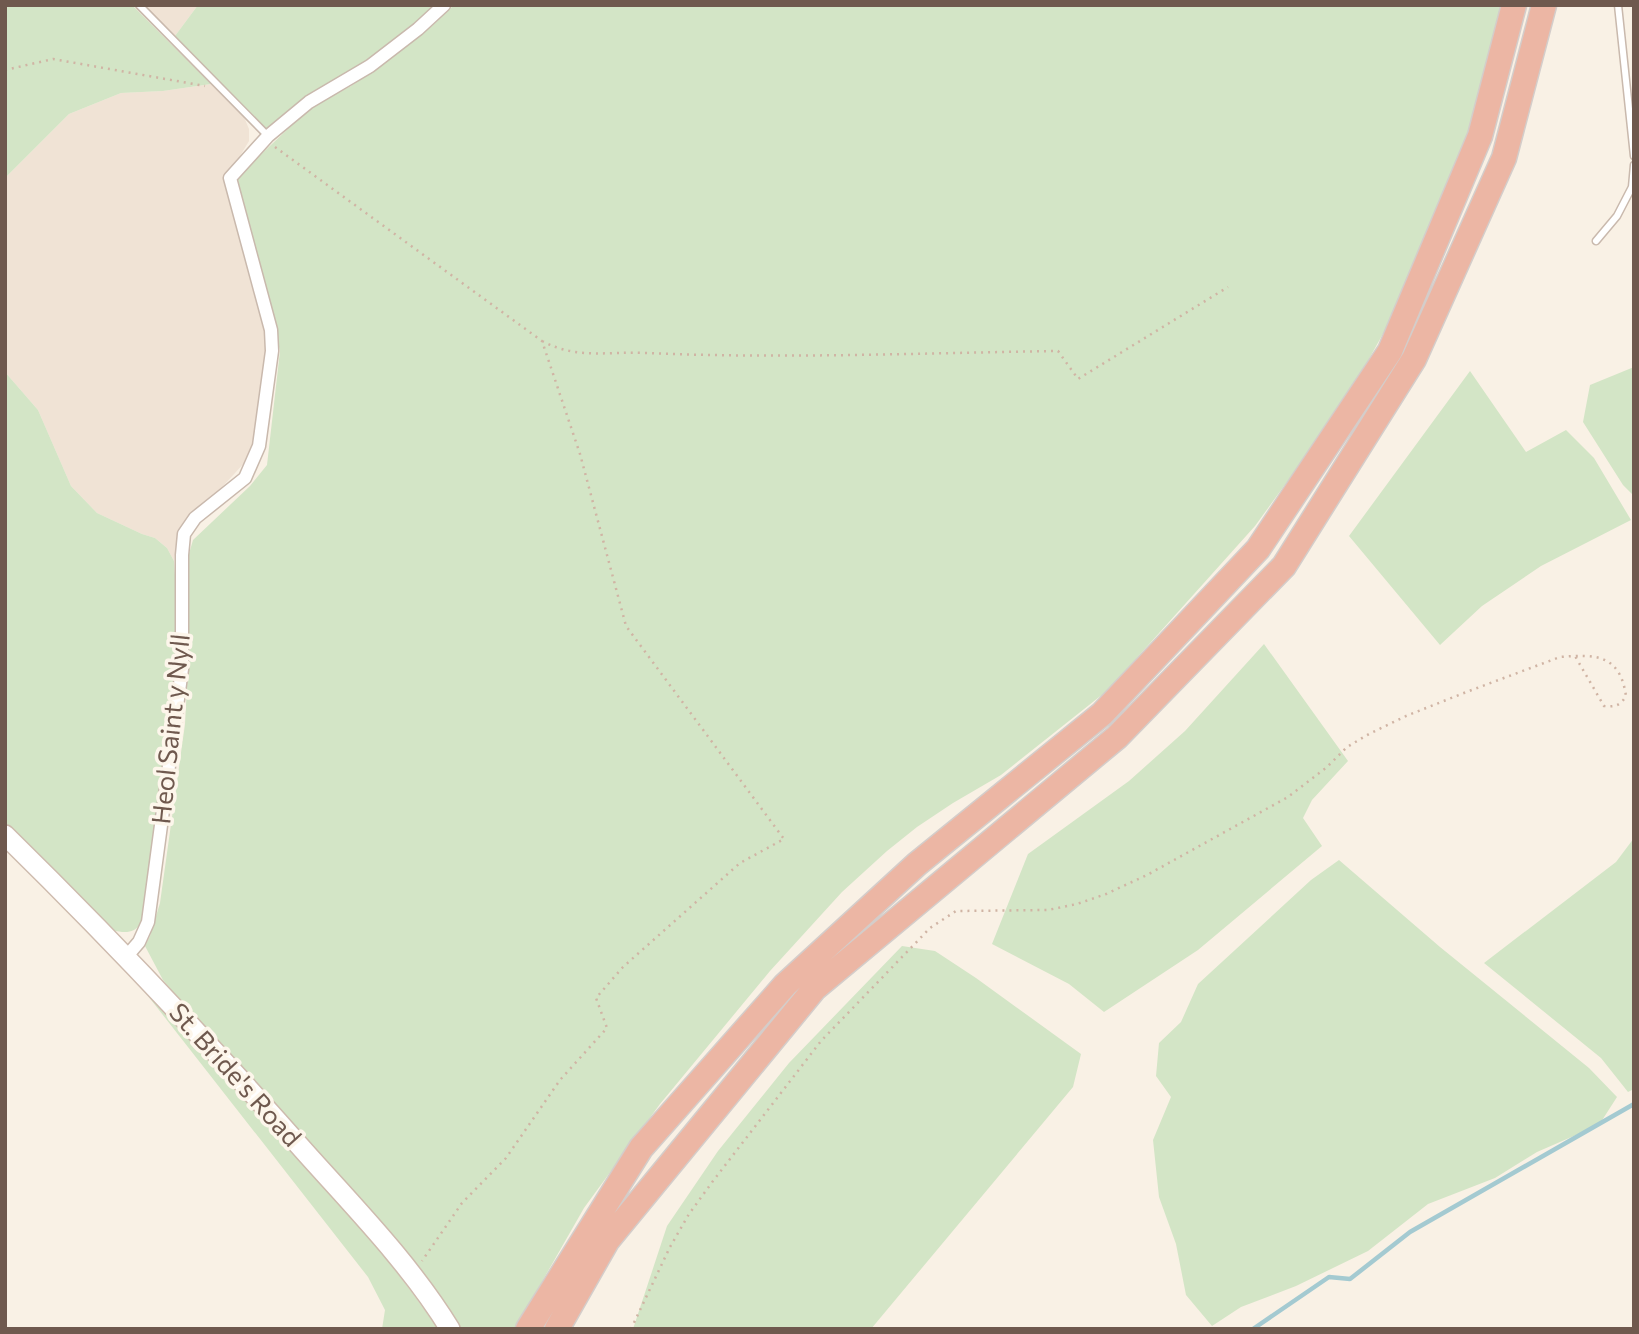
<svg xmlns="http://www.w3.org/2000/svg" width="1639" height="1334" viewBox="0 0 1639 1334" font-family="Commissioner,sans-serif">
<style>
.residential{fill:#f0e3d5}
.green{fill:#d3e5c6}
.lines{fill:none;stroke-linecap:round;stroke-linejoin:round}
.stream{stroke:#a4cad1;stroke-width:4.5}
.lane-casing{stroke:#c9b9ad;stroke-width:9}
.street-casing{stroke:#c9b9ad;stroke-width:15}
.secondary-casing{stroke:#cebbae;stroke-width:22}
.highway-casing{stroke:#d4cdca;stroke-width:27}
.path{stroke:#d0b4a4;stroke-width:2.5;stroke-dasharray:2 5;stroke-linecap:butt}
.lane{stroke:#fff;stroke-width:6}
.street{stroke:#fff;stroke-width:12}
.secondary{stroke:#fff;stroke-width:19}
.highway{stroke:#ecb6a4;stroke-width:24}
.labels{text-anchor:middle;stroke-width:7;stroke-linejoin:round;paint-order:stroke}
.street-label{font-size:26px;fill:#6f594e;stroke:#fdf6eb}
</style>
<rect width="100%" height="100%" fill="#f9f1e5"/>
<path class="residential" d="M 143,5 L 198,5 L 175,36 Z
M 211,84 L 244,117 L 249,129 L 249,141 L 228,176 L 226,189 L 265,323 L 268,346 L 254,449 L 246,461 L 213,497 L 178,531 L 174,561 L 167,548 L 155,538 L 142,534 L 97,513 L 71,486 L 38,410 L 5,372 L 5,178 L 69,114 L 121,93 L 163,91 Z"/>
<path class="green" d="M 5,5 L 132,5 L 211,84 L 163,91 L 121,93 L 69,114 L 5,178 Z
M 198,5 L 434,5 L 382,55 L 270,129 L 264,129 L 175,36 Z
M 454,5 L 1511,5 L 1477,136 L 1414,278 L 1345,402 L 1255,526 L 1108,690 L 1001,775 L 953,803 L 917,827 L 887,851 L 842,892 L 770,971 L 660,1104 L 584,1208 L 515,1329 L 458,1329 L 430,1284 L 400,1244 L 188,1010 L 163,980 L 145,946 L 150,936 L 160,903 L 185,724 L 188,668 L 186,564 L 193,540 L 250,486 L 267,465 L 280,351 L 237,177 L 310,108 L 351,86 L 391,58 L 432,26 Z
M 1634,367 L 1634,496 L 1623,485 L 1583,422 L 1590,385 Z
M 1470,371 L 1526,452 L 1566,430 L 1594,458 L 1631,520 L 1541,566 L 1482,606 L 1440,645 L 1349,536 Z
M 5,372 L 38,410 L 71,486 L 97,513 L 142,534 L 155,538 L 167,548 L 174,561 L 179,631 L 148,905 C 141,926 137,937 112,930 L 5,827 Z
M 1264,644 L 1348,761 L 1312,800 L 1303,818 L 1322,846 L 1198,950 L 1104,1012 L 1069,984 L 992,944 L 1028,854 L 1129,781 L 1185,731 Z
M 1634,838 L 1634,1089 L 1628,1092 L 1601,1058 L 1484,963 L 1616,862 Z
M 1339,860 L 1440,947 L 1589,1068 L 1617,1097 L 1599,1125 L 1537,1152 L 1495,1178 L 1428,1204 L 1368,1251 L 1296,1286 L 1241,1307 L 1212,1326 L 1186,1295 L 1176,1244 L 1159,1197 L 1153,1140 L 1171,1097 L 1156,1076 L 1159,1043 L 1181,1022 L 1198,984 L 1311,880 Z
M 902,946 L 935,951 L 976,978 L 1081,1054 L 1073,1087 L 871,1329 L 633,1329 L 667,1226 L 718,1151 L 789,1063 Z
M 141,987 C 244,1097 353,1205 438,1329 L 382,1329 L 385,1310 L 368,1277 Z"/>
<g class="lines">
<path class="stream" d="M 1253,1329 L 1329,1277 L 1350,1279 L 1410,1232 L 1634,1104"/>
<defs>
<path id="lane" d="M 139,5 L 268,136
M 1618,5 L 1634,156
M 1596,241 L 1617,216 L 1632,187 L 1634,165"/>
<path id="street" d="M 127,956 L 139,942 L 148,922 L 182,669 L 182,555 L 184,534 L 195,518 L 245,478 L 259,446 L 272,351 L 271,330 L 230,178 L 268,136 L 309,102 L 370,66 L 418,29 L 444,5"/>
<path id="secondary" d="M 5,835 C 109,937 209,1043 305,1152 C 356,1209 410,1264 450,1329"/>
<path id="highway" d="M 528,1329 L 641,1148 L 785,985 L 917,864 L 1102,714 L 1258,549 L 1390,351 L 1480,136 L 1514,5
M 557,1329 L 607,1241 L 815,988 L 1117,737 L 1284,566 L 1414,359 L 1504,158 L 1544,5"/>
</defs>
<use href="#lane" class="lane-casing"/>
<use href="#street" class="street-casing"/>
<use href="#secondary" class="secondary-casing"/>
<use href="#highway" class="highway-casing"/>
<path class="path" d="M 5,70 L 53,59 L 205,86
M 275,147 L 542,341 L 580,454 L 626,626 L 784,839 L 740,863 L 623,967 L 596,998 L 607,1028 L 560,1080 L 506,1158 L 462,1203 L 422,1261
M 542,341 C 578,360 608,351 646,353 C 783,359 921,353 1058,351 L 1078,379 L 1228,287
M 631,1329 L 670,1247 L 689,1214 L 713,1181 L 821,1041 L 930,928 L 956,911 L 1048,910 L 1077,904 L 1106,894 L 1147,875 L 1288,797 L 1327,767 L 1347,747 L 1369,734 L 1406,716 L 1469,691 L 1560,657 C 1595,654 1620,654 1626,696 C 1620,706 1615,707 1604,706 L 1575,656"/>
<use href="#lane" class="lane"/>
<use href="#street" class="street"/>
<use href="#secondary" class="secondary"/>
<use href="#highway" class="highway"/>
</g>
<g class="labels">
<g class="street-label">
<text transform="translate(171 729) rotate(-84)" y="9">Heol Saint y Nyll</text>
<text transform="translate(235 1075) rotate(48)" y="9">St. Bride's Road</text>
</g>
</g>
<rect width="1639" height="1334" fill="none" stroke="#6f594e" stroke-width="14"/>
</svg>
